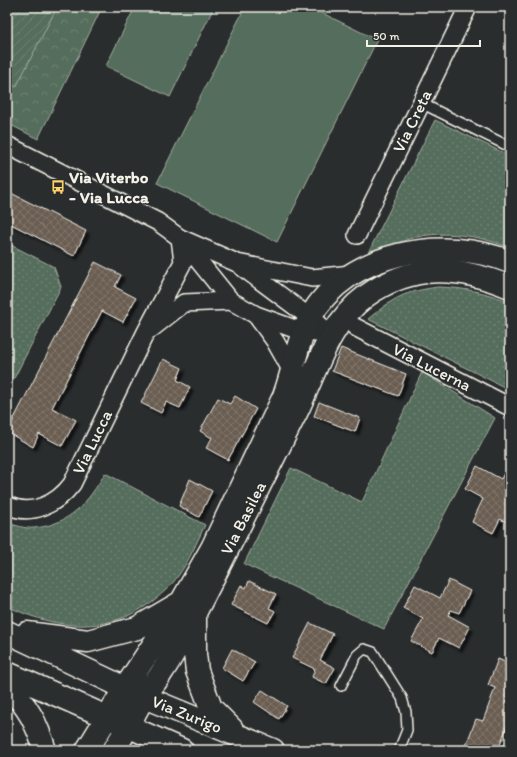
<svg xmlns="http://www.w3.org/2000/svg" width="517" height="757" viewBox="0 0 517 757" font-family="Itim,sans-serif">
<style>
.grass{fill:url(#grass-dots);stroke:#a4afa2}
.forest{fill:url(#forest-crowns);stroke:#a4afa2}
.garden{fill:url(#garden-furrows);stroke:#a4afa2}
.pitch{fill:#556d5b;stroke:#a4afa2}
.building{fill:url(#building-cross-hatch);stroke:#f4f1e8;filter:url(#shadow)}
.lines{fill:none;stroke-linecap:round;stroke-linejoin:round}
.service-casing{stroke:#f4f1e8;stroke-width:12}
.minor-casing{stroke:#f4f1e8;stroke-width:20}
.secondary-casing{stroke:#f4f1e8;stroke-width:25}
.service{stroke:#2a2d2e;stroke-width:9}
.minor{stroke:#2a2d2e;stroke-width:17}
.secondary{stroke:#2a2d2e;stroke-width:22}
.labels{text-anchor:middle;stroke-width:3;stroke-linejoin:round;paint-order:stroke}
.street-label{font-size:17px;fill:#f4f1e8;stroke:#2a2d2e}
.poi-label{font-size:17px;font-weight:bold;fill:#f4f1e8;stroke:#2a2d2e;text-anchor:start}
</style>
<defs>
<pattern id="grass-dots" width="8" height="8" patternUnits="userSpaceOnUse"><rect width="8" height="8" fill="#556d5b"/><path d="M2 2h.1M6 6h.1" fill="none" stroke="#6e8273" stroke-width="1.8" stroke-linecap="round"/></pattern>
<pattern id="forest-crowns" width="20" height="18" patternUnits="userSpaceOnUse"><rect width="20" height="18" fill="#556d5b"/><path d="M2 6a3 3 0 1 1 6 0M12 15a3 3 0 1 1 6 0" fill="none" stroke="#6e8273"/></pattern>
<pattern id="garden-furrows" width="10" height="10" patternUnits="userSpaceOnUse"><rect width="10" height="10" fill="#556d5b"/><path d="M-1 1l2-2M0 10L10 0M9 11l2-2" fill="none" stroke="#6e8273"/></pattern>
<pattern id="building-cross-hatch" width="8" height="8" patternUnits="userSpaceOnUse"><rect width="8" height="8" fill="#6a5d51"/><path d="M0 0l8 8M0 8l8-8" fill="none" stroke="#80756a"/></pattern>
<filter id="shadow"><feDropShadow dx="3.5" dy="3.5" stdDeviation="1" flood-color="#0009"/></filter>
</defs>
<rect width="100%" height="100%" fill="#2a2d2e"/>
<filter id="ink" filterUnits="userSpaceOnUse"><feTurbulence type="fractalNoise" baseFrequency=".025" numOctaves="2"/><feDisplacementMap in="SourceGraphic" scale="8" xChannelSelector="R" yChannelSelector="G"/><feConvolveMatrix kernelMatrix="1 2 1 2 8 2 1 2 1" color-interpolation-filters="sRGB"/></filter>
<g filter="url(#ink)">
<path class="grass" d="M 435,120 L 510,156 L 510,248 C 485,237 450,231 422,236 C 404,239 385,248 367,255 Z
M 7,243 L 54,267 L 61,287 L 7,392 Z
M 438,287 C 465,288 485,292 510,302 L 510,390 L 368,319 C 395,297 403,292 438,287 Z
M 422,372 L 495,418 L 384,629 L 244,564 L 291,468 L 362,502 Z
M 105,473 L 205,525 C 197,542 189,561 178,576 C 172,585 163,593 154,600 C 109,635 57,630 7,606 L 7,523 C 16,525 25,529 34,528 C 70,525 89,501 105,473 Z"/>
<path class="forest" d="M 7,7 L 102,7 L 38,139 L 7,123 Z"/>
<path class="garden" d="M 7,7 L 57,7 L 16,87 L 7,82 Z"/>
<path class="pitch" d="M 135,7 L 214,7 L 170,97 L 106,66 Z
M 245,7 L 310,7 L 377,40 L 277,242 L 157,183 Z"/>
<path class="building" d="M 7,191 L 86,231 L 74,256 L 7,222 Z
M 95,262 L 121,275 L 115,287 L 136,298 L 123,322 L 102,311 L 52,408 L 76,420 L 62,446 L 39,434 L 33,447 L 7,432 Z
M 341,348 L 406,374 L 398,396 L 332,371 Z
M 163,359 L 182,368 L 177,380 L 190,387 L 180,408 L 166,402 L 161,413 L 141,403 Z
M 235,396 L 256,409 L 228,460 L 206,448 L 212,438 L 200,431 L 218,398 L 230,404 Z
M 319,402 L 360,418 L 355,432 L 314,416 Z
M 510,462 L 510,524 L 500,519 L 493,533 L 472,522 L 483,499 L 465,489 L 477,466 L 501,479 Z
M 190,479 L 212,491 L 199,517 L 179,506 Z
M 449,580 L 470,591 L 459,613 L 451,610 L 448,615 L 470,627 L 459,648 L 439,638 L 432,652 L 411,641 L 423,619 L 403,608 L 415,585 L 440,598 Z
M 249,581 L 276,594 L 269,608 L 275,611 L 268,623 L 231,605 L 241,585 L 246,588 Z
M 310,623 L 333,634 L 320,660 L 335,668 L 326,684 L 312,677 L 315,669 L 292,658 Z
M 232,649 L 255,662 L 243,681 L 222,668 Z
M 498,659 L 510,664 L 510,718 L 498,750 L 480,750 L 466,745 L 476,719 L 483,721 L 495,688 L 488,685 Z
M 262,690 L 287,706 L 279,719 L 254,702 Z"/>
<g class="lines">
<defs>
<path id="service" d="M 421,103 L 510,147
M 341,686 L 357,655 L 364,649 L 373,652 L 402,698 L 406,712 L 407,730 L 399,750"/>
<path id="minor" d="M 7,145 L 158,222 L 180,238 L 237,263 L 312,278 L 352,274
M 357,235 L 468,7
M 182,240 L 231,301 L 256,315 L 303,332 L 331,334
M 242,267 L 320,325
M 256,315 L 275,341 L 293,373
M 355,327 L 510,407
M 151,329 L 184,303 L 231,301
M 7,505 C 31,517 57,504 72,484 L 146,332 L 183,262 L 180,238"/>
<path id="secondary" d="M 195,616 L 195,654 L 197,671 L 211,708 L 232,729
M 7,632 L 144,697 L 273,750
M 27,633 L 88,641 L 137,628 L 178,604
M 7,673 L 182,750
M 7,688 C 28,704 37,725 45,750
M 87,750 L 125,688 L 182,601 L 212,548 L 284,396 C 294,370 296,343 310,318 C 346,251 445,235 510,262
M 114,750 C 125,733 134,714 144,697 C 150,688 157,681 162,672 C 174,654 185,633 195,613 C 230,546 263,478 297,411 C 317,370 327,325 366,296 C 412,263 460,266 510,287"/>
</defs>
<use href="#service" class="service-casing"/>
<use href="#minor" class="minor-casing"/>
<use href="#secondary" class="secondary-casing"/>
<use href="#service" class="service"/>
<use href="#minor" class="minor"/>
<use href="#secondary" class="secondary"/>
</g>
</g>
<defs>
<symbol id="bus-bare" viewBox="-9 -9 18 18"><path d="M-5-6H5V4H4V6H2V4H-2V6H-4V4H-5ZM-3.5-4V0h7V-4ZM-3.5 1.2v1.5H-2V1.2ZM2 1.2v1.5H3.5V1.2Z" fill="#ffd166" stroke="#2a2d2e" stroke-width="2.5" paint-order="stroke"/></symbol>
</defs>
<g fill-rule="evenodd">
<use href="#bus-bare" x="48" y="177" width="20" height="20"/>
</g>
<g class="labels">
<g class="street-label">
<text transform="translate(412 121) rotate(-64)" y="6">Via Creta</text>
<text transform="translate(432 367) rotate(27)" y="6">Via Lucerna</text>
<text transform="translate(92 442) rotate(-64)" y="6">Via Lucca</text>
<text transform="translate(243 518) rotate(-63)" y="6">Via Basilea</text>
<text transform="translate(187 714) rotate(22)" y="6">Via Zurigo</text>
</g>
<g class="poi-label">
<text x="69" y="183">Via Viterbo<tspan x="69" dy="20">- Via Lucca</tspan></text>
</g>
</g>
<rect width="517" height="757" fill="none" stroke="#2a2d2e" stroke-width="24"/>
<rect x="12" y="12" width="493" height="733" fill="none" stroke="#f4f1e8" stroke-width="1.5" filter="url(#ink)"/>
<path d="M367 40v6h113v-6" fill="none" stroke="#f4f1e8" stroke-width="2"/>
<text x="373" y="40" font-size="12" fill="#f4f1e8" stroke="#2a2d2e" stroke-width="3" paint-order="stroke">50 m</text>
</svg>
